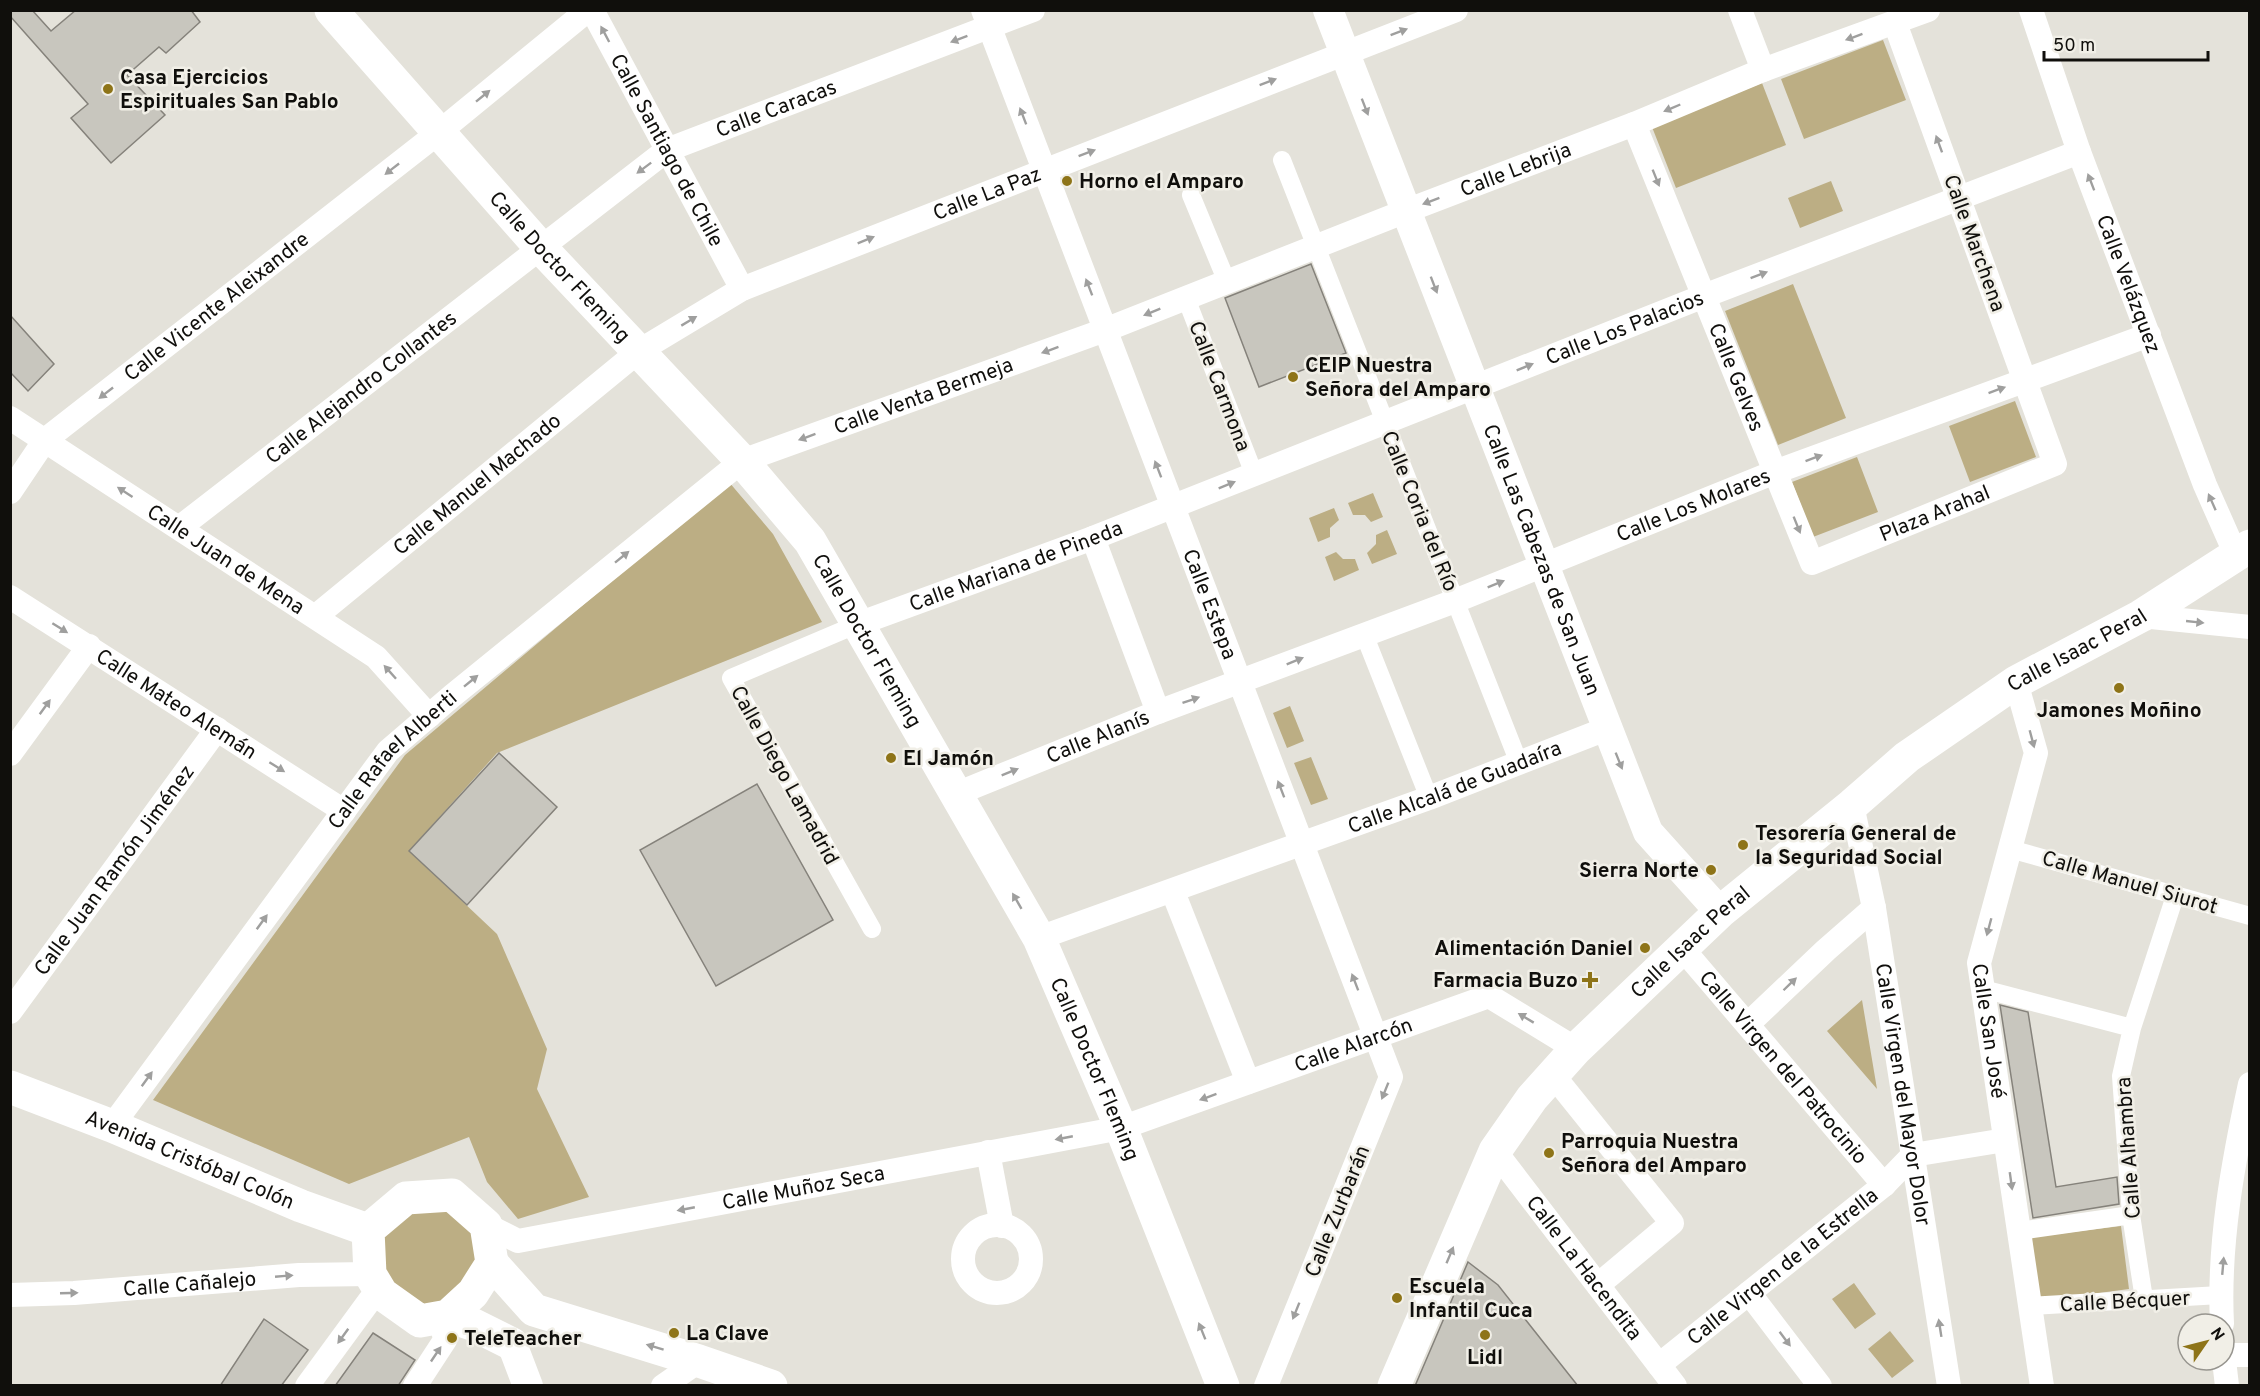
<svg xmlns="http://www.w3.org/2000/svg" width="2260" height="1396" viewBox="0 0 2260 1396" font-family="Overpass,sans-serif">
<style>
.green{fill:#bcae84}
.building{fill:#c8c6be;stroke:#85827b;stroke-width:1.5}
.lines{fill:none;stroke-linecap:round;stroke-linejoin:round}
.pedestrian{stroke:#fff;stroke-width:18}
.minor{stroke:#fff;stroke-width:24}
.tertiary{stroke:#fff;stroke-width:30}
.secondary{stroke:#fff;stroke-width:33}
.oneway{fill:#9f9f9e}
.poi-dot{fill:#8e7418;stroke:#f1efe7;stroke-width:2}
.labels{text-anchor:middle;stroke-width:5;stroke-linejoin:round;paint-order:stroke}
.poi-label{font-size:21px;font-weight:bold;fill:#100f0c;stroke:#f1efe7;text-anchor:start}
.street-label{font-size:21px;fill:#100f0c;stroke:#f1efe7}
</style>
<rect width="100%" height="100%" fill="#e4e2da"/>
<path class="green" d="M 1883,40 L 1906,100 L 1804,139 L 1781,79 Z
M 1762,83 L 1786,145 L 1676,188 L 1652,127 Z
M 1831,181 L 1843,211 L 1800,228 L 1788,198 Z
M 1793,284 L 1846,418 L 1778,445 L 1725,311 Z
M 2015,401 L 2036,457 L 1970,482 L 1949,426 Z
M 1857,457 L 1878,512 L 1813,537 L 1792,482 Z
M 729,482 L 773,534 L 822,622 L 497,753 L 409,851 L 497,934 L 547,1049 L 537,1089 L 589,1197 L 518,1219 L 487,1182 L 469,1137 L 349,1184 L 153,1100 L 405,755 Z
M 1373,493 L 1383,517 L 1371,522 L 1365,515 L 1353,515 L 1348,503 Z
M 1334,508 L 1339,520 L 1330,528 L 1330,537 L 1318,542 L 1309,518 Z
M 1387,530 L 1397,554 L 1372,564 L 1367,553 L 1376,544 L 1376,535 Z
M 1336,552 L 1343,559 L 1355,559 L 1359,570 L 1334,581 L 1325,557 Z
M 1290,706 L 1304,741 L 1287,748 L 1273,713 Z
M 1311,757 L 1328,799 L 1311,805 L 1294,763 Z
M 1862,1000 L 1877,1089 L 1827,1031 Z
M 442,1209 C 459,1217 482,1236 477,1259 C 475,1267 458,1290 453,1299 L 421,1306 L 392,1291 L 379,1246 L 385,1230 L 409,1210 Z
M 2121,1226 L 2129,1289 L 2039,1301 L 2031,1237 Z
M 1854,1283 L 1876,1314 L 1855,1329 L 1832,1299 Z
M 1890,1331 L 1914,1361 L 1892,1378 L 1868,1349 Z"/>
<path class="building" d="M 10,10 L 32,10 L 51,31 L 76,10 L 191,10 L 200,22 L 166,53 L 159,47 L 127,75 L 165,115 L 111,163 L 71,118 L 88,104 L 10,16 Z
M 1311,264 L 1346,353 L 1259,387 L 1225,298 Z
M 10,315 L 54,364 L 28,391 L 10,372 Z
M 499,753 L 557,807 L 467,905 L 409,851 Z
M 757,784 L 833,920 L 716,986 L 640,850 Z
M 2000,1005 L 2028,1012 L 2056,1187 L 2117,1177 L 2119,1204 L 2033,1218 Z
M 1468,1262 L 1498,1285 L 1578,1386 L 1415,1386 Z
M 264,1319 L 308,1350 L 281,1386 L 220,1386 Z
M 373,1333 L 415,1360 L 398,1386 L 335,1386 Z"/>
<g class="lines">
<path class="pedestrian" d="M 1282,160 L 1519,763
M 1191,195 L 1227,282
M 1186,298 L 1254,474
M 858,624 L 731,678 L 872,929
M 1364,634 L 1429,798
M 2010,849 L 2250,916
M 1983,989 L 2132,1028
M 2019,1231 L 2131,1215
M 2144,1299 L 2131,1215 L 2121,1076 L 2132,1028 L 2175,896
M 2030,1306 L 2220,1295"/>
<g class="minor">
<path id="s1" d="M 592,10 L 742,289"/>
<path id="s2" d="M 983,10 L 1391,1077 L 1266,1386"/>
<path d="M 1740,10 L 1763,70"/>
<path id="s3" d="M 2031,10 L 2079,152 L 2205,485 L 2236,555"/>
<path id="s4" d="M 1634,124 L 1812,563 L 2055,464 L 1895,23"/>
<path id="s5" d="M 10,418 L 376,657 L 429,716"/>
<path id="s6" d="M 10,492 L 45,440 L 438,133 L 588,10"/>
<path id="s7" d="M 179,528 L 667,150 L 1033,10"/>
<path d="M 1093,538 L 1158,712"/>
<path id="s8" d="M 10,597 L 344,811"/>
<path id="s9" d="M 316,616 L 639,351 L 742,289 L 1456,10"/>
<path d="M 2141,616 L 2250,627"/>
<path id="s10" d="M 858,624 L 1093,538 L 1704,296 L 2079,152"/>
<path id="s11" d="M 2016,682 L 2036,753 L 1979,963 L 2042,1386"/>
<path d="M 10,754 L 89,646"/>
<path id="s12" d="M 956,794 L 1158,712 L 1455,601 L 1775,472 L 2149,335"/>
<path id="s13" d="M 1852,805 L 1874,908 L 1949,1386"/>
<path d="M 1173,892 L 1248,1082"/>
<path id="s14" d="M 1039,938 L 1429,798 L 1606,729"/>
<path id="s15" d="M 1681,947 L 1884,1185"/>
<path id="s16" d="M 10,1012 L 217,729"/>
<path d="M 1748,1024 L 1826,950 L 1874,908"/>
<path d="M 1553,1075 L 1672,1223 L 1598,1285"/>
<path id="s17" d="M 112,1126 L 388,751 L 452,696 L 742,461 L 1105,330 L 1406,211 L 1634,124 L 1763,70 L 1928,10"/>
<path id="s18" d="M 1495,1151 L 1675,1386"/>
<path d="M 988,1152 L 1002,1226"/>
<path id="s19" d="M 486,1225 L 518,1241 L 1121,1128 L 1489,996 L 1576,1049"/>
<circle cx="997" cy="1259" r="34"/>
<path d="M 1749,1293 L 1820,1386"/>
<path id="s20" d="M 10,1295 L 74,1293 L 299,1275 L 370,1274"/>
<path d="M 2222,1324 C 2218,1244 2233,1162 2250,1084"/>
<path d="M 2224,1355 L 2250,1355"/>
<path d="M 2224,1360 L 2227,1386"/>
<path id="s21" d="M 1659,1365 L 1884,1185 L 1913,1155 L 2005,1140"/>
<path d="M 307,1386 L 370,1300 L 382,1294"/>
<path d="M 415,1386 L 445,1340 L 441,1319"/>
<path d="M 663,1386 L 699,1361"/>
</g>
<g class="tertiary">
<path id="s22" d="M 1328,10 L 1648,832 L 1720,912"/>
<path d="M 512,1344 L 528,1386"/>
</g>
<g class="secondary">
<path id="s23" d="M 331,10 L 540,247 L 742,461 L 810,541 L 1039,938 L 1121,1128 L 1223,1386"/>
<path id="s24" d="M 10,1087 L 112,1126 L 301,1206 L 368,1230"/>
<path d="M 452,1195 L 486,1225 L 492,1263 L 473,1293 L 448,1316 L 420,1321 L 382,1294 L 370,1274 L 368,1230 L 406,1198 Z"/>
<path d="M 492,1263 L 534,1310 L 699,1361 L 771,1386"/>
<path d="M 448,1316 L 472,1324 L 512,1344"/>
<path id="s25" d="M 1394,1386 L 1495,1151 L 1532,1098 L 1576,1049 L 1720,912 L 1852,805 L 1907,757 L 2016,682 L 2141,616 L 2250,546"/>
</g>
</g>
<defs><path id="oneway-solid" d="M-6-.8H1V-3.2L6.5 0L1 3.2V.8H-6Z" transform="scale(1.5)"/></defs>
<g class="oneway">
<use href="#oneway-solid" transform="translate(1399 32) rotate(-21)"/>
<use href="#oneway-solid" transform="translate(605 34) rotate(-118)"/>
<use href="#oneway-solid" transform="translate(1854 37) rotate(160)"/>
<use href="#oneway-solid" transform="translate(959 39) rotate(159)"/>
<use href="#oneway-solid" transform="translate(1268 82) rotate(-21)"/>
<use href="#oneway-solid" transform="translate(483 96) rotate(-39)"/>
<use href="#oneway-solid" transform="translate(1365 107) rotate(69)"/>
<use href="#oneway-solid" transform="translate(1672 108) rotate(157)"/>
<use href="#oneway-solid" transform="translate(1023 116) rotate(-111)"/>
<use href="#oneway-solid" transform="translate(1939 144) rotate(-110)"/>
<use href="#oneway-solid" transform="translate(1087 153) rotate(-21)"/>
<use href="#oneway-solid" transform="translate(644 168) rotate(143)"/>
<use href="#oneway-solid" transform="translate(392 169) rotate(142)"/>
<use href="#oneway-solid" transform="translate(1656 178) rotate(68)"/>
<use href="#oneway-solid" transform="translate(2091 182) rotate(-111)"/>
<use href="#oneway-solid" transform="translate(1431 201) rotate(159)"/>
<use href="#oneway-solid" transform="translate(866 240) rotate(-22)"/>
<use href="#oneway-solid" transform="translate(1759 275) rotate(-21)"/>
<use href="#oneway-solid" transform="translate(1434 285) rotate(69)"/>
<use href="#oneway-solid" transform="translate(1089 287) rotate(-111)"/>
<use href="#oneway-solid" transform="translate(1152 312) rotate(158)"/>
<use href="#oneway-solid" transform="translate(689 321) rotate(-31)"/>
<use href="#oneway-solid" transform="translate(1050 350) rotate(160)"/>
<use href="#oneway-solid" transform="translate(1525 367) rotate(-22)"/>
<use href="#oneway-solid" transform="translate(1997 390) rotate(-20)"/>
<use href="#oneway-solid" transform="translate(106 393) rotate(142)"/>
<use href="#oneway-solid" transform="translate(807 437) rotate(160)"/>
<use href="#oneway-solid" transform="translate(1814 458) rotate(-20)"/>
<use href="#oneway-solid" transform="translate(1158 469) rotate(-111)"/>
<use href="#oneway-solid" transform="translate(1227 485) rotate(-22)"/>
<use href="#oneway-solid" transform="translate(125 492) rotate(-147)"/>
<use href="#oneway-solid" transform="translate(2212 502) rotate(-114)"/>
<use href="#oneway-solid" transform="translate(1797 525) rotate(68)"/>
<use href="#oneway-solid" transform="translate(622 557) rotate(-39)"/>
<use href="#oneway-solid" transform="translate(1496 584) rotate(-22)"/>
<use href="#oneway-solid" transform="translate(2195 622) rotate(6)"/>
<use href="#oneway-solid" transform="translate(60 628) rotate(32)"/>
<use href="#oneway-solid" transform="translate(1295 661) rotate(-22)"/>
<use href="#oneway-solid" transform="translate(390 672) rotate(-132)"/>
<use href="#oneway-solid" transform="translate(471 681) rotate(-39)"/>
<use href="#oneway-solid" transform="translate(1191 700) rotate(-19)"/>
<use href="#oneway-solid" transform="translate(45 707) rotate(-54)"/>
<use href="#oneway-solid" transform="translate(2032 739) rotate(75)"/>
<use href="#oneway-solid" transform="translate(1619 761) rotate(68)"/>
<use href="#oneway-solid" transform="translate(277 767) rotate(32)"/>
<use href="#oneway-solid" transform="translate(1010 772) rotate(-22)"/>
<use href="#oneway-solid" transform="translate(1281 789) rotate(-111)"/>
<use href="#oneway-solid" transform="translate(1017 901) rotate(-120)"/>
<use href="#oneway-solid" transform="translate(262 922) rotate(-54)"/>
<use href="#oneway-solid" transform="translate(1989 927) rotate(105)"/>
<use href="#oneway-solid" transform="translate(1355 982) rotate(-111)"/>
<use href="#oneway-solid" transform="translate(1790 984) rotate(-44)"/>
<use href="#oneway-solid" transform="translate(1526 1018) rotate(-149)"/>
<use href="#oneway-solid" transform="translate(147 1079) rotate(-54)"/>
<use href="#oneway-solid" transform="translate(1385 1091) rotate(112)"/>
<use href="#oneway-solid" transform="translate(1208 1097) rotate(160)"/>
<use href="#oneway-solid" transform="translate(1064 1138) rotate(169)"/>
<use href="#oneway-solid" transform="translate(2011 1181) rotate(82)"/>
<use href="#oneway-solid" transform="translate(686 1209) rotate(169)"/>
<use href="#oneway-solid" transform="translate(1450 1255) rotate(-67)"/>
<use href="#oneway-solid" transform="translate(2223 1266) rotate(-85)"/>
<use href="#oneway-solid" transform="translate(284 1276) rotate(-5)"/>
<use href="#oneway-solid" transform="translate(69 1293) rotate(-2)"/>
<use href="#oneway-solid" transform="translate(1296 1311) rotate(112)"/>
<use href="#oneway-solid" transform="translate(1940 1328) rotate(-99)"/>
<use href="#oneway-solid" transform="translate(1202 1331) rotate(-112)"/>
<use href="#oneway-solid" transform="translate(343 1336) rotate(126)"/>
<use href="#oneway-solid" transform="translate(1785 1339) rotate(53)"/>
<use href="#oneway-solid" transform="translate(655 1347) rotate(-163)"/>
<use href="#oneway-solid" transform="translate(436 1354) rotate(-56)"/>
</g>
<g class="poi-dot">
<circle cx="108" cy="89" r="6"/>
<circle cx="1067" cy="181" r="6"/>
<circle cx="1293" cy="377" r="6"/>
<circle cx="2119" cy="688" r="6"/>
<circle cx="891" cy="758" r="6"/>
<circle cx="1743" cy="845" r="6"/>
<circle cx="1711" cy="870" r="6"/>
<circle cx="1645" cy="948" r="6"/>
<path d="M1587 971h6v6h6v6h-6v6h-6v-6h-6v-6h6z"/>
<circle cx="1549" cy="1153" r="6"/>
<circle cx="1397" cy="1298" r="6"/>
<circle cx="674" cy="1333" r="6"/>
<circle cx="1485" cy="1335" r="6"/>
<circle cx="452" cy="1338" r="6"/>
</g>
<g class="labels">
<g class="poi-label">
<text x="120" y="84">Casa Ejercicios<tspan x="120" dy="24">Espirituales San Pablo</tspan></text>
<text x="1079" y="188">Horno el Amparo</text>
<text x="1305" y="372">CEIP Nuestra<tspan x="1305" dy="24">Señora del Amparo</tspan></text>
<text x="2119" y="717" text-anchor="middle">Jamones Moñino</text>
<text x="903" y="765">El Jamón</text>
<text x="1755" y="840">Tesorería General de<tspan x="1755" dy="24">la Seguridad Social</tspan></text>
<text x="1699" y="877" text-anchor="end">Sierra Norte</text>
<text x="1633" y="955" text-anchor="end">Alimentación Daniel</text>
<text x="1578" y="987" text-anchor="end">Farmacia Buzo</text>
<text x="1561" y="1148">Parroquia Nuestra<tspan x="1561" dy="24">Señora del Amparo</tspan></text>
<text x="1409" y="1293">Escuela<tspan x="1409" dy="24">Infantil Cuca</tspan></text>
<text x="686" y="1340">La Clave</text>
<text x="464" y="1345">TeleTeacher</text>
<text x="1485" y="1364" text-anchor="middle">Lidl</text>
</g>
<g class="street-label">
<text dy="7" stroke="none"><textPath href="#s7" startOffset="734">Calle Caracas</textPath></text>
<text dy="7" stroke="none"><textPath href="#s1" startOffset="159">Calle Santiago de Chile</textPath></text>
<text dy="7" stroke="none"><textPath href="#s17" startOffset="1750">Calle Lebrija</textPath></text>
<text dy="7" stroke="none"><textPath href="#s9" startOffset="801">Calle La Paz</textPath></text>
<text transform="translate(1975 243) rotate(70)" y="7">Calle Marchena</text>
<text dy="7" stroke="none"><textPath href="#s23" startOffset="344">Calle Doctor Fleming</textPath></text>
<text dy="7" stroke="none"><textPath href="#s3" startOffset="291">Calle Velázquez</textPath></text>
<text dy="7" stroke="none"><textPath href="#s6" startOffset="280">Calle Vicente Aleixandre</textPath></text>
<text dy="7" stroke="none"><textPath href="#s10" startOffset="822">Calle Los Palacios</textPath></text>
<text dy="7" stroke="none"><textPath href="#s4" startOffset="273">Calle Gelves</textPath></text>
<text transform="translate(1220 386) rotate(69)" y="7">Calle Carmona</text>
<text dy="7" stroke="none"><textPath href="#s7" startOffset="230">Calle Alejandro Collantes</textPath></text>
<text dy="7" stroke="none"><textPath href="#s17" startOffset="1116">Calle Venta Bermeja</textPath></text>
<text dy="7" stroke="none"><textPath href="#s9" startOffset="208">Calle Manuel Machado</textPath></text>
<text dy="7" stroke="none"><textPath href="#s12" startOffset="792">Calle Los Molares</textPath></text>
<text transform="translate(1420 511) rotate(68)" y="7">Calle Coria del Río</text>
<text dy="7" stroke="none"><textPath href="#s4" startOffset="606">Plaza Arahal</textPath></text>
<text dy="7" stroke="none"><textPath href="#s5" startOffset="258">Calle Juan de Mena</textPath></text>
<text dy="7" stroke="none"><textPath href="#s22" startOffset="590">Calle Las Cabezas de San Juan</textPath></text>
<text dy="7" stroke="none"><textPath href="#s10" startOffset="168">Calle Mariana de Pineda</textPath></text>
<text dy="7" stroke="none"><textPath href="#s2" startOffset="636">Calle Estepa</textPath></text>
<text dy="7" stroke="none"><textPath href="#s23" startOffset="830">Calle Doctor Fleming</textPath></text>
<text dy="7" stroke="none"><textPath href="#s25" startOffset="1029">Calle Isaac Peral</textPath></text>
<text dy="7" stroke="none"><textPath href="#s8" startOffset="198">Calle Mateo Alemán</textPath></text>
<text dy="7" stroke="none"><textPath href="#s12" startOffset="153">Calle Alanís</textPath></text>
<text dy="7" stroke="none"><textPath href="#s17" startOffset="462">Calle Rafael Alberti</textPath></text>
<text transform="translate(785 775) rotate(61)" y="7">Calle Diego Lamadrid</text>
<text dy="7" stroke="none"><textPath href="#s14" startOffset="442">Calle Alcalá de Guadaíra</textPath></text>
<text dy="7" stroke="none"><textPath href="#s16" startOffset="176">Calle Juan Ramón Jiménez</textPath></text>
<text transform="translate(2130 882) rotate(16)" y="7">Calle Manuel Siurot</text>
<text dy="7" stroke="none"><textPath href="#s25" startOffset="543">Calle Isaac Peral</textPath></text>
<text dy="7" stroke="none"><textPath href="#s11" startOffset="360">Calle San José</textPath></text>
<text dy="7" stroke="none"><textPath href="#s19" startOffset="896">Calle Alarcón</textPath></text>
<text dy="7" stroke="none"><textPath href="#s15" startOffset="158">Calle Virgen del Patrocinio</textPath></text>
<text dy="7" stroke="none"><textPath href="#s23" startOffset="1316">Calle Doctor Fleming</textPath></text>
<text dy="7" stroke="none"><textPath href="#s13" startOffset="294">Calle Virgen del Mayor Dolor</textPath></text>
<text transform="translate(2128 1148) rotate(-94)" y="7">Calle Alhambra</text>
<text dy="7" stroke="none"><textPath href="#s24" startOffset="194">Avenida Cristóbal Colón</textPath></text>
<text dy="7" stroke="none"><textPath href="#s19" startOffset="326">Calle Muñoz Seca</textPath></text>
<text transform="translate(1337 1211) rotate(-68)" y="7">Calle Zurbarán</text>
<text dy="7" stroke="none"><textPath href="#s21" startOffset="158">Calle Virgen de la Estrella</textPath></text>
<text dy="7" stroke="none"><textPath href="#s18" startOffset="147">Calle La Hacendita</textPath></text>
<text dy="7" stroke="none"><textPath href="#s20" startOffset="180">Calle Cañalejo</textPath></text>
<text transform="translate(2125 1301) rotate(-3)" y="7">Calle Bécquer</text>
</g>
</g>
<rect width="2260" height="1396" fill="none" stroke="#100f0c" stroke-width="24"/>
<g transform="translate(2206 1342) rotate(55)"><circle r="28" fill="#f1efe7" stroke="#97958f" stroke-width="1.5"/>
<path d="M0-4.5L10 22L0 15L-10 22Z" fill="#8e7418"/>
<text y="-9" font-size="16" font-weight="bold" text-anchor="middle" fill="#100f0c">N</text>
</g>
<path d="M2044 51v9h164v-9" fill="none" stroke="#100f0c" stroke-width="3"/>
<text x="2053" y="51" font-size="18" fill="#100f0c" stroke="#f1efe7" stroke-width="4.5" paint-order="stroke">50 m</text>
</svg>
